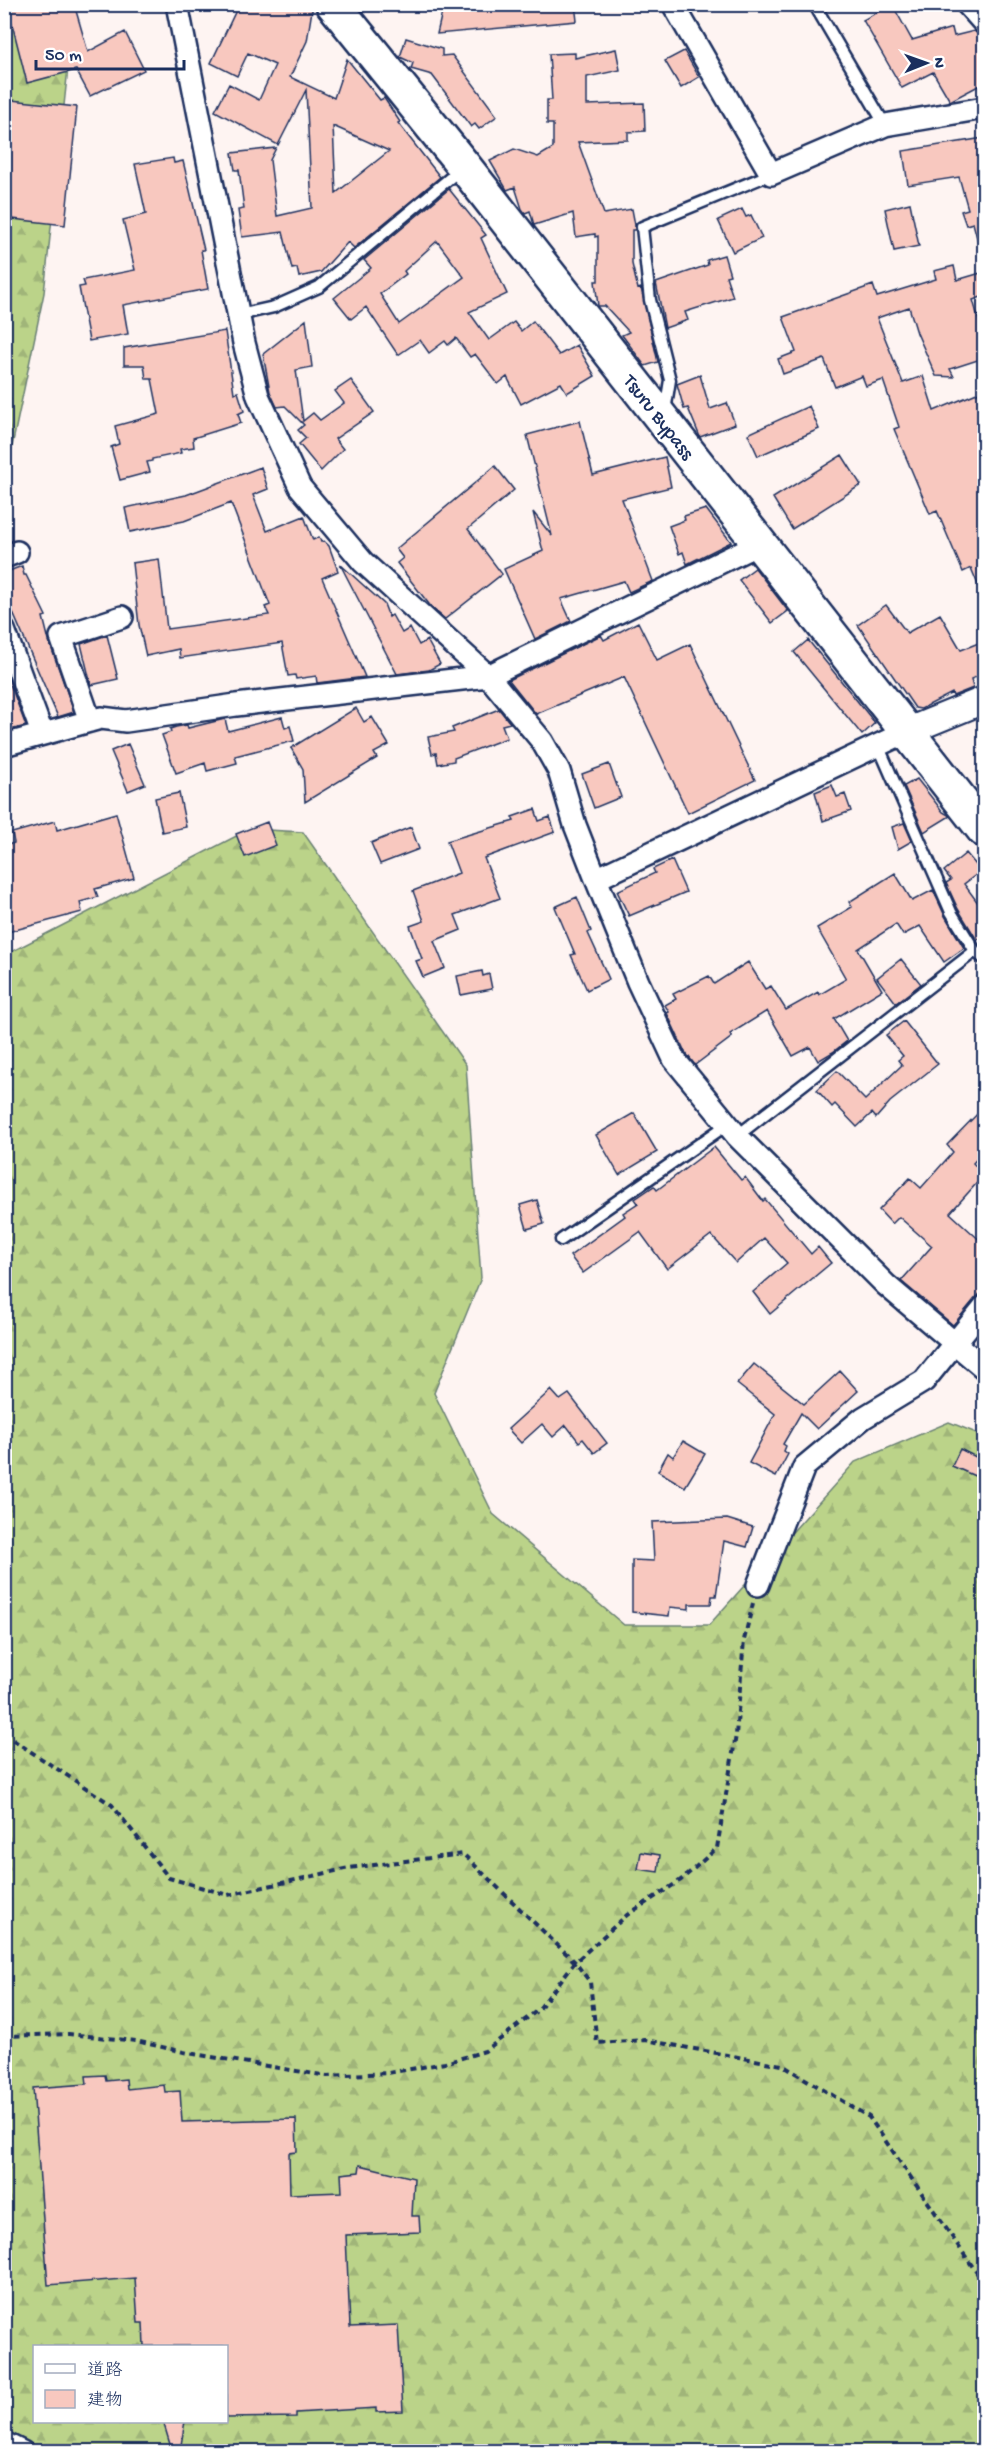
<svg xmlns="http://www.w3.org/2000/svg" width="989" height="2456" viewBox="0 0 989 2456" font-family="'Gochi Hand','Klee One',sans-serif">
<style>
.forest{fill:url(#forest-firs);stroke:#6b8174;stroke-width:1.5;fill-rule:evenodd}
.building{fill:#f8c8bf;stroke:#1b2f5e;stroke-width:1.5;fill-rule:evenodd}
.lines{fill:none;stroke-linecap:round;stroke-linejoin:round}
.service-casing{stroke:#1b2f5e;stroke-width:15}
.minor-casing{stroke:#1b2f5e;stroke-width:26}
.tertiary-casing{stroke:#1b2f5e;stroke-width:30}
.trunk-casing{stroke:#1b2f5e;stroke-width:38}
.path{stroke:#1b2f5e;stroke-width:4;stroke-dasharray:6 4.5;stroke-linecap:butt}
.service{stroke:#fff;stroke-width:10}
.minor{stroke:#fff;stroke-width:21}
.tertiary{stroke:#fff;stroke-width:26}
.trunk{stroke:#fff;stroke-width:33}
.labels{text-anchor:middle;stroke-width:5;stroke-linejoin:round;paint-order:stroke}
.street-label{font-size:20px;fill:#1b2f5e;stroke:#fff}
</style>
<defs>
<pattern id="forest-firs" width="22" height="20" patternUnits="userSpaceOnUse" patternTransform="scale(1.5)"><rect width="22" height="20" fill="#bbd389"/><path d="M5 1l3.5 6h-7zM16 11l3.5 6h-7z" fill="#a0b579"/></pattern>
</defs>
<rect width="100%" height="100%" fill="#fef4f2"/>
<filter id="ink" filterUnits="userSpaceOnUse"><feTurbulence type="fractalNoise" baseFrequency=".0167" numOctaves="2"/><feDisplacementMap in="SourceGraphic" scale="12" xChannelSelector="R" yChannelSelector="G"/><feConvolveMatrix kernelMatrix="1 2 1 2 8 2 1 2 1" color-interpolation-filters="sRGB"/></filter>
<g filter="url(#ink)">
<path class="forest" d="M 5,11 L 70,49 L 44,293 L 5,480 Z
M 250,829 L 303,832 L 466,1065 L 481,1278 L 434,1393 L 493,1514 L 624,1625 L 709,1625 L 855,1462 L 949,1422 L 984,1436 L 984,2451 L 5,2452 L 5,955 ZM 34,2346 L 226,2346 L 226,2422 L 34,2422 Z"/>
<path class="building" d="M 7,4 L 74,4 L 88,52 L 125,32 L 144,70 L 90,96 L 76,70 L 27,83 Z
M 239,4 L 313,4 L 307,41 L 290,77 L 334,98 L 347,59 L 380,100 L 384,98 L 400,122 L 398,123 L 440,177 L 354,248 L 348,242 L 321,272 L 299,277 L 297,268 L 292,269 L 283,232 L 242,237 L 238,210 L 244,209 L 239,170 L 235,170 L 232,153 L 276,148 L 270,160 L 277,216 L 312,208 L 306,90 L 278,145 L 215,111 L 229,84 L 259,100 L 275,65 L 248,53 L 237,76 L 211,63 ZM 333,126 L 389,151 L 336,193 Z
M 447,4 L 575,4 L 577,21 L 437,34 L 442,12 L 445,12 Z
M 892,4 L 912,40 L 952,28 L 954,36 L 974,31 L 979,35 L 984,54 L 984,83 L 950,101 L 933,72 L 902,88 L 863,20 Z
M 406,38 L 442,49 L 442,56 L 452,55 L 497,116 L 479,129 L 475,124 L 471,127 L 432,75 L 411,69 L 413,63 L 400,57 Z
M 616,49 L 620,70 L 587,77 L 587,105 L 644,103 L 645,131 L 628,132 L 628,140 L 578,142 L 604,214 L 632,209 L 635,225 L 635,230 L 632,230 L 632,264 L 638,289 L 641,288 L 658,362 L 645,366 L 622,335 L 629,332 L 605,306 L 598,306 L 595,281 L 598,281 L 598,236 L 595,237 L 595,234 L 576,237 L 573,213 L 534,225 L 530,211 L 525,213 L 522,209 L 515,187 L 507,190 L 490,161 L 514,149 L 538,157 L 553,148 L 553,124 L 547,124 L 547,100 L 552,100 L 549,54 L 575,53 L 575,58 Z
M 684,51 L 699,77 L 681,88 L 665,61 Z
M 11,100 L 77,107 L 65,225 L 4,218 L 4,165 Z
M 984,138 L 984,249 L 980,249 L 973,223 L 966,225 L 961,211 L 968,209 L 959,177 L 908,185 L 903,151 Z
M 173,158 L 174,163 L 183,161 L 204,250 L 201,250 L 208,289 L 123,305 L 128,334 L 89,341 L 79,287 L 85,286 L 83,280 L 135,270 L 123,220 L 146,214 L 135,164 Z
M 449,189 L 486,235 L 481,238 L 507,294 L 469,312 L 489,340 L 514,322 L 521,331 L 533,321 L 559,355 L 577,345 L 595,376 L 567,393 L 561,383 L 521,404 L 507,377 L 498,384 L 475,354 L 470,357 L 456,338 L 448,345 L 445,341 L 429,353 L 420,340 L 398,355 L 366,307 L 351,319 L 334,298 L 371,268 L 364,260 ZM 437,241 L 464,277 L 399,324 L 380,294 L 406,274 L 404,271 Z
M 910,203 L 919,246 L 894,251 L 885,209 Z
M 742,209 L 746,217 L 751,215 L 762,238 L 733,252 L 718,220 Z
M 724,255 L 730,275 L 726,276 L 733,297 L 685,312 L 688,320 L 665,328 L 656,283 L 708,265 L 707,260 Z
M 954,266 L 957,280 L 984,272 L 984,296 L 973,300 L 984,338 L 984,358 L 950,369 L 954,377 L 936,376 L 917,333 L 909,307 L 877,318 L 903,383 L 923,376 L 934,411 L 984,390 L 984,599 L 971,568 L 963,572 L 937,511 L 930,514 L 894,429 L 899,427 L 883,380 L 866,386 L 862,376 L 835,387 L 824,359 L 783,374 L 778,359 L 796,352 L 783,317 L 873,285 L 877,297 L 936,279 L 934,271 Z
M 306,320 L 312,367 L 296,370 L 303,421 L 313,413 L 320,420 L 344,403 L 335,391 L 351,380 L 374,412 L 335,439 L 343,449 L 321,471 L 299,444 L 306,438 L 298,430 L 304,425 L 285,406 L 277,407 L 270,392 L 263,354 Z
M 225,331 L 234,393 L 238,392 L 244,411 L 238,414 L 241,423 L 193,438 L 194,447 L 180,449 L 181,453 L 152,459 L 152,461 L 147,462 L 150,472 L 120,480 L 111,447 L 119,444 L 115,426 L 159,414 L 152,379 L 146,379 L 144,365 L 124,365 L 124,348 Z
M 700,375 L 710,409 L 727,403 L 735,424 L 700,437 L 688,408 L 684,409 L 677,384 Z
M 809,406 L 819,429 L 758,456 L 748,434 Z
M 580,421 L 593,475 L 665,457 L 671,487 L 622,499 L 653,581 L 629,592 L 624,581 L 561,599 L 571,621 L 535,639 L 504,569 L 543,551 L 533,512 L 552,536 L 527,435 Z
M 842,455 L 861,485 L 792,529 L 773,498 Z
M 495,466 L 514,490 L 468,529 L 502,574 L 445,619 L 432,608 L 397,563 L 403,558 L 396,549 Z
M 261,467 L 268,489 L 253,495 L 267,531 L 304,516 L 313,540 L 319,537 L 321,542 L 324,541 L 329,546 L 338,571 L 322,578 L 365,677 L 317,683 L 316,676 L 296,679 L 295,675 L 288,676 L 282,643 L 180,658 L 179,649 L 146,656 L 139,625 L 132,563 L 159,559 L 167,629 L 269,615 L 265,607 L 270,605 L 231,503 L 184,521 L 130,532 L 125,508 L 186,495 Z
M 706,509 L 731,542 L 687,564 L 683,552 L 679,554 L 669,526 L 685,520 L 684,516 Z
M 340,564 L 384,604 L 389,617 L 392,615 L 402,633 L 410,628 L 419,645 L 427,640 L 440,664 L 429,670 L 397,674 Z
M 22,566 L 24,575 L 26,575 L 46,616 L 43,617 L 49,641 L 74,712 L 58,717 L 4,592 L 4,573 Z
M 755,568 L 788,611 L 772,623 L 739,580 Z
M 886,605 L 907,633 L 940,614 L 961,650 L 981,642 L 984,651 L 984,674 L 971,679 L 973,688 L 953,696 L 952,693 L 921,709 L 915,708 L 858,625 Z
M 638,622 L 657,660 L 690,644 L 755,780 L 688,813 L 624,677 L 536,714 L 509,680 L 601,635 L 604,640 Z
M 107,635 L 118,679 L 91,685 L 81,644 Z
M 808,640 L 875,723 L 862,735 L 794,652 Z
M 4,668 L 26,726 L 6,731 L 4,727 Z
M 356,708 L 364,722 L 372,717 L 389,745 L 374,753 L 377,758 L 305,802 L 303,769 L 291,748 Z
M 499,709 L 510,723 L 502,725 L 507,738 L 454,758 L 454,761 L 438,764 L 436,753 L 432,754 L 428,737 L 454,732 L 452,728 Z
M 282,717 L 285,728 L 290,726 L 294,741 L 235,756 L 237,763 L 207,771 L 205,763 L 176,773 L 162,735 L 171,732 L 170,729 L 176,727 L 187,725 L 188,728 L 225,719 L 228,731 Z
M 128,744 L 145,784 L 128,791 L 111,751 Z
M 609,764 L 621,797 L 594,808 L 582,774 Z
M 917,779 L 943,812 L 950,816 L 924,832 L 904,786 Z
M 832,785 L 837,797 L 845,794 L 851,811 L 823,821 L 815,792 Z
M 179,793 L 186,827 L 162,832 L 155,798 Z
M 535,809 L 539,821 L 550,817 L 555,832 L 484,858 L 500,898 L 455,915 L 461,930 L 434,941 L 445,968 L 423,977 L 416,961 L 422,959 L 410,926 L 424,921 L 413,891 L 459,873 L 447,841 L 514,821 L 512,817 Z
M 116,813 L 134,878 L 95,889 L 98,897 L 80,902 L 82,912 L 4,933 L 4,846 L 14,843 L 12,833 L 55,821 L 57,830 Z
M 267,822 L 276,845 L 245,857 L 236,834 Z
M 904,823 L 912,841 L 898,849 L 892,827 Z
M 411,827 L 419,849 L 380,864 L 371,843 Z
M 966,853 L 981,871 L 964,884 L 984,911 L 984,935 L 977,940 L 958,909 L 946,883 L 951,880 L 944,871 Z
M 672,860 L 686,892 L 629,916 L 617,891 L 655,873 L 653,869 Z
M 895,873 L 912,901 L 933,890 L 945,916 L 964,948 L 944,962 L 920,926 L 903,935 L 896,924 L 858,949 L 882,990 L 834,1019 L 847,1041 L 833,1052 L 818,1061 L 810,1047 L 793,1056 L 767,1011 L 730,1034 L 732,1037 L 695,1065 L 685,1052 L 667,1013 L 669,1012 L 665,1005 L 676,999 L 673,994 L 709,976 L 714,984 L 748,962 L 765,989 L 771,986 L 786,1010 L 818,992 L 819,995 L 846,979 L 817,928 L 852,907 L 849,902 Z
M 577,897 L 591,931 L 588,933 L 609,979 L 587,990 L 571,955 L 575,954 L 555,907 Z
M 901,959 L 921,984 L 896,1003 L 877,978 Z
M 482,971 L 483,976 L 489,974 L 492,989 L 461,995 L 457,976 Z
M 904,1021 L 938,1064 L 890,1102 L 876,1118 L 872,1113 L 857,1127 L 835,1104 L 832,1107 L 817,1090 L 837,1071 L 865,1100 L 902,1065 L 898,1060 L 903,1056 L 886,1035 Z
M 984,1107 L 984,1151 L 973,1163 L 984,1175 L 950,1213 L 984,1244 L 984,1289 L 953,1325 L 901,1281 L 932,1246 L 899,1217 L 892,1224 L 879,1210 L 910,1178 L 921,1188 L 953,1152 L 947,1145 Z
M 634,1113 L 657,1152 L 619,1175 L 596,1135 Z
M 714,1147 L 741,1180 L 745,1177 L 763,1201 L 765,1199 L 811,1254 L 818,1247 L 831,1263 L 770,1314 L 753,1292 L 787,1263 L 764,1238 L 736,1263 L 711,1235 L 667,1269 L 640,1232 L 583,1273 L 570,1256 L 625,1216 L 623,1213 L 638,1203 L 635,1199 L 654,1186 L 657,1190 Z
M 537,1200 L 544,1224 L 527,1229 L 520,1205 Z
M 754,1364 L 804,1404 L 840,1371 L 858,1391 L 817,1429 L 801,1413 L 783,1444 L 786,1446 L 784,1451 L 788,1454 L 776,1477 L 749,1463 L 775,1414 L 737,1384 Z
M 551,1390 L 560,1400 L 569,1394 L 607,1443 L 594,1453 L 583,1439 L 579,1442 L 566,1425 L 553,1437 L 542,1424 L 521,1443 L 508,1429 Z
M 683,1441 L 705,1454 L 685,1487 L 658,1471 L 668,1453 L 673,1457 Z
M 960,1449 L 984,1461 L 984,1480 L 952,1466 Z
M 727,1519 L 753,1527 L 747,1547 L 724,1541 L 716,1596 L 712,1596 L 711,1604 L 689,1604 L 689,1609 L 670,1607 L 669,1616 L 632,1612 L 632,1560 L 654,1561 L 652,1522 Z
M 641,1852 L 660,1855 L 658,1872 L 638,1869 Z
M 105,2075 L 106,2081 L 126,2079 L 127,2089 L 164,2085 L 165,2092 L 180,2091 L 182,2122 L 296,2119 L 297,2152 L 289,2153 L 290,2194 L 342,2192 L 341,2174 L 359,2172 L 360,2165 L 414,2178 L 412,2216 L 419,2216 L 420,2232 L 346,2235 L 350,2327 L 398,2325 L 403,2411 L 376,2412 L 376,2408 L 296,2413 L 296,2417 L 226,2418 L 226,2346 L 144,2346 L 143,2323 L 138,2323 L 135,2278 L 48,2285 L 33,2088 L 87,2084 L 86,2076 Z
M 163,2421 L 185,2421 L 180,2451 L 172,2451 Z"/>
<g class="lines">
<defs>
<path id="service" d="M 814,4 L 885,125
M 239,315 L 274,307 L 319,287 L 462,168
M 665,411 L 670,380 L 650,300 L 642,227 L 771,174
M 878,745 L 951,912 L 975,951 L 984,959
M 737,1136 L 975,951
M 561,1240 L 728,1124"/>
<path id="minor" d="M 177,4 L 244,343 L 258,396 L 300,487 L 363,562 L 488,676 L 542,741 L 559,771 L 575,825 L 596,879 L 638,982 L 674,1059 L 737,1136 L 886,1285 L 984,1368
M 673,4 L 771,174 L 885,125 L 984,108
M 967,4 L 984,23
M 4,557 L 17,552
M 4,630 L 42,733
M 90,721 L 61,637 L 122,617
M 4,745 L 101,718 L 126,721 L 236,705 L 488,676 L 758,544
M 596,879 L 908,731
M 758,1585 L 804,1467 L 863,1418 L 924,1381 L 984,1307
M 4,2443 L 22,2452"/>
<path id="tertiary" d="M 908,731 L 984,700"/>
<path id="trunk" d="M 333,4 L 464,166 L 984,830"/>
</defs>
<use href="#service" class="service-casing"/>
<use href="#minor" class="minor-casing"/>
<use href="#tertiary" class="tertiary-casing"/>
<use href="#trunk" class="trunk-casing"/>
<path class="path" d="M 4,1734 L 112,1805 L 169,1878 L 228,1895 L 349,1868 L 463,1854 L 575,1962 L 590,1982 L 597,2043 L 645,2040 L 782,2065 L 869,2117 L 984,2283
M 4,2036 L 69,2034 L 136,2041 L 188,2053 L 327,2076 L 388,2073 L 445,2063 L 485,2051 L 539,2009 L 575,1962 L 627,1915 L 681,1880 L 717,1848 L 736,1735 L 744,1640 L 753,1603"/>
<use href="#service" class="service"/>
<use href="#minor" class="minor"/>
<use href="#tertiary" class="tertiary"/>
<use href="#trunk" class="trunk"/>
</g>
</g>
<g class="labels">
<g class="street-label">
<text transform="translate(660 416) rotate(52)" y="7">Tsuru Bypass</text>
</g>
</g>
<rect width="989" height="2456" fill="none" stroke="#fff" stroke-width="24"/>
<rect x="12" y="12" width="965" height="2432" fill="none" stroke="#1b2f5e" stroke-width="2" filter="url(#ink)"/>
<rect x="33" y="2345" width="195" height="78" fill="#ffffff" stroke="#a4acbf" stroke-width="1.5"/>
<rect x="45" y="2364" width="30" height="9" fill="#ffffff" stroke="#a4acbf" stroke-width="1.5"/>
<text x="87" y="2375" font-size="18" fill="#1b2f5e">道路</text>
<rect x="45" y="2390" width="30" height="18" fill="#f8c8bf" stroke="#a4acbf" stroke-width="1.5"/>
<text x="87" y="2405" font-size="18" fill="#1b2f5e">建物</text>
<g transform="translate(926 63) rotate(89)" stroke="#ffffff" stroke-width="4.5" paint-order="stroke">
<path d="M0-4.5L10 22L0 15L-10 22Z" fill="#1b2f5e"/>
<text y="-9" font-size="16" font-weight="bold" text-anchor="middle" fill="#1b2f5e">N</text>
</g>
<path d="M36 60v9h148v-9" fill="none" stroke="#1b2f5e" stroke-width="3"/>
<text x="45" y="60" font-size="18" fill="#1b2f5e" stroke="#ffffff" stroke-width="4.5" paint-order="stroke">50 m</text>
</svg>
